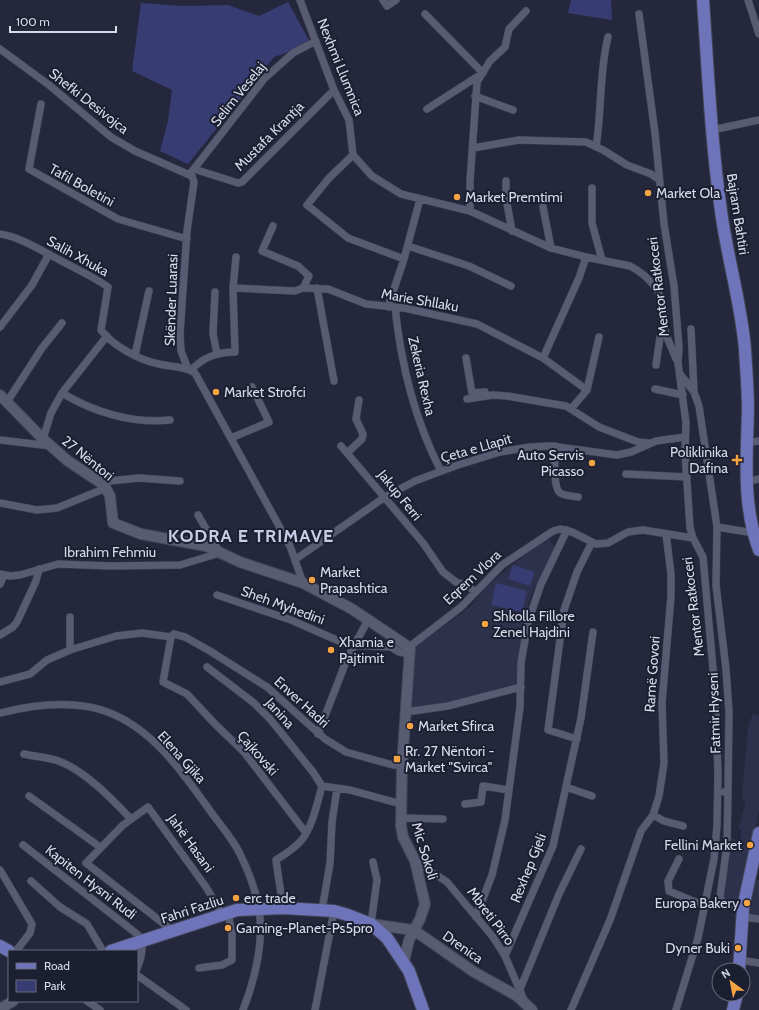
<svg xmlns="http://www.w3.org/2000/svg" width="759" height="1010" viewBox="0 0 759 1010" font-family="Cabin,sans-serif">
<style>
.built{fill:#2e314c}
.green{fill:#373c72}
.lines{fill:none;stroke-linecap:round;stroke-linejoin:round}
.street-casing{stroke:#434556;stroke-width:8}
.secondary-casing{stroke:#434556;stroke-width:12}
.primary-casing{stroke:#434556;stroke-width:14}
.street{stroke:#585c73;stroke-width:7}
.secondary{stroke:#585c73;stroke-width:10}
.primary{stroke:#6d74b9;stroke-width:12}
.poi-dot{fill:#f4a443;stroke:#1c1f32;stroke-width:1.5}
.labels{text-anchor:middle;stroke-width:4;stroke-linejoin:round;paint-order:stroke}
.street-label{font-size:14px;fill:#d7dae8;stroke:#1c1f32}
.poi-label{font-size:14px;fill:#d7dae8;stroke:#1c1f32;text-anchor:start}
.district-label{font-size:18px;font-weight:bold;letter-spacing:1px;fill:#c8cce7;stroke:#1c1f32}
</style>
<rect width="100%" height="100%" fill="#25283d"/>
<path class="built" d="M 548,537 L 555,549 L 531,595 L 524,620 L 515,686 L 446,704 L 409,710 L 414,648 L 470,607 L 490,583 Z
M 753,713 L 759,716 L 759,810 L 738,904 L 723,899 L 731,838 L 740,840 L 742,830 L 739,829 L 746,801 L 743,800 L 742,796 L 748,727 Z
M 749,879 L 759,880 L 759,919 L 743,917 Z"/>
<path class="green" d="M 571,0 L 611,0 L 612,20 L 568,13 Z
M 288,2 L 311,44 L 274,57 L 188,164 L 160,151 L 168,121 L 172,90 L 132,71 L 141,3 L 183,6 L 228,5 L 259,16 Z
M 513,565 L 535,572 L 530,586 L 508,579 Z
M 496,583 L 527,591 L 522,612 L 491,605 Z"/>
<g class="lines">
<defs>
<path id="street" d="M 300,0 L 334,90 L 349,120 L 353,155 L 372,176 L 401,194 L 470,211 L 551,248 L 586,257 L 630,266 C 649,276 661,290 664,311 C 665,317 664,324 665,330 C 667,340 673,350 676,359
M 383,0 L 387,6 L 396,0
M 748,0 L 759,34
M 425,14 L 483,73 L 427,109
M 639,14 L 655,133 L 664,224 L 674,286 L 679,347 L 678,363 L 686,423 L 685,452 L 690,528 L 693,538 L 703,557 L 715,691 L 718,773 L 717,825 L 714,859 L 698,938 L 676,1010
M 0,49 L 49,85 L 111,137 L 135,151 L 192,176 L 194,182 L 187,231 L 180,334 L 181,351 L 188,369
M 475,96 L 513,110
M 41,104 L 29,169 L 118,219 L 187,239
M 712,130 L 759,120
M 596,147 C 602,110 599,73 608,37
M 473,148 L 519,140 L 586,142 L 603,150 L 627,165 L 651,174 L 658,179
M 353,155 L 329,178 L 307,205 L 348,238 L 404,259
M 194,169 L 238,183 L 242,182 L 334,90
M 190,174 L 264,79 L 293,53 L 316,41
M 506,181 L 506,198 L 512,231
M 592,188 L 592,223 L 602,260
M 543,207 L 551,248
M 470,211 L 470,181 L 477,82 L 490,61 L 505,47 L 509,29 L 526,11
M 273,226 L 262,251 L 298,266 L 309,276 L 303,288
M 0,234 C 19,237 37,248 54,257 C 72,267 91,275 108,287 L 101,330 C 113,346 139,360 159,364 C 171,367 185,366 195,373 L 290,546 L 303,583
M 408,246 L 469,266 L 511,286
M 233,288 L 295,291 L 303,288 L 328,289 L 366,304 L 404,308 L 477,324 L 543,358 L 587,390
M 317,288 L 334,381
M 215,292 L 213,334 L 217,354
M 388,307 L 404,259 L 420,199
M 395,307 C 401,365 414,419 441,471
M 0,327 L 32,285 L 49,254
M 691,329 L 694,391
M 135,355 L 149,291
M 466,358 L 472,393 L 485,392
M 543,358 L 579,278 L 586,257
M 656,365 L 660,337 L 665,330
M 191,370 C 204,357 217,352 235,352 L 233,288 L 236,257
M 680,374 L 694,392 L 699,406 L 717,527 L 754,533
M 655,389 L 683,395
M 62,393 C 93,412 133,424 170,420
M 467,399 L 493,395 L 507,396 L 566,406 L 599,427 L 638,442 L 648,443
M 359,400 L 356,419 L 363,434 L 362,439 L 347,453 L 423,543 L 443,572 L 456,582 L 466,585 L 476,592
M 7,402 L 42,348 L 62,323
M 571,409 L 587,390 L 599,337
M 231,438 L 269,422 L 252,387
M 43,439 L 51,413 L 62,393 L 107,336
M 0,440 L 51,446
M 746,443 L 759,441
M 341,446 L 347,453
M 555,446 C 555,456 553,485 559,492 C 563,496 573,496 578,497
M 626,474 L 687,477
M 99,482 L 139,478 L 180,481
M 746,482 L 759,479
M 0,503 L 37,510 L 57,508 L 106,488
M 717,527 L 716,585 L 726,669 L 729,712 L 728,792
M 296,559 L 385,497 L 415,481 L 455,466 L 500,452 L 530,447 L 551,446 L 617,455 L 631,452 L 656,441 L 685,437
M 0,574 L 10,576 L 20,575 L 58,564 L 110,566 L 180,565 L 220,553 L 198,515
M 0,584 L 4,575
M 217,595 L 291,620 L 348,645 L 391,647 L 399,652 L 409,654
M 70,617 L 70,650
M 0,635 L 13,627 L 17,622 L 36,581 L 39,569
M 171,637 L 163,682 L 187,694 L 215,724 L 244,752 L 306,833
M 410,648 L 413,644 L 461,607 L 502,565 L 553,531 L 560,529 L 572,532 L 596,544 L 608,543 L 628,532 L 643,530 L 693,538
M 207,667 L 254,703 L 270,719 L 313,772 L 322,786
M 0,682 L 30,674 L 47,660 L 70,650 L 116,636 L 142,633 L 171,637 L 174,634 L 185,637 L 210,651 L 267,687 L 325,739 L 346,752 L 393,765 L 439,768
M 406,712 L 448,706 L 521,687
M 0,713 C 32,705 73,700 105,711 C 153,728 183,773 211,812 C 221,826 233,839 240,854 C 248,870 256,892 259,909 C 264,942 255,979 243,1010
M 318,734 L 347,659 L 368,620
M 577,739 L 548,730 L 564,610 L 577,572 L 592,542
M 24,754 C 36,757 49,757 61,762 C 86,772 112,799 131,819
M 322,786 L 350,790 L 401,804
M 566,787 L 592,796
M 724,792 L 728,792 L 727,845 L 720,897 L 721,900 L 725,904 L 743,908
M 29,796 L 100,847
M 465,804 L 481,802 L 483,786 L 509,790
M 653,815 L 664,821 L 683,826
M 401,818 L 443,819
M 23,845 L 137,934 L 143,941 L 141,957 L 137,969
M 679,859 L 668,881 L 669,891 L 705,906
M 415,861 L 447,882 L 493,937 L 505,956 L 524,1000
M 0,870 L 32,924 L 30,933 L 16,951
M 31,881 L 60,907 L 87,924 L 103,951
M 283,908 L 276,860 C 284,855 292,850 299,843 C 312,830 317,804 322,786
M 322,910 L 330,863 L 332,822 L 337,789
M 476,917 L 492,875 L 505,820 L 520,707 L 521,663 L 528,622 L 541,584 L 567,530
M 743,917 L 759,919
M 371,924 L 377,880 L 373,862
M 173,931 L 86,863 L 123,825 L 148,807 L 206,887 L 222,914
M 505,956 L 553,846 L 581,718 L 593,632
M 740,960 L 759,963
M 199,968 L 222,965 L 232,960 L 232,934 L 228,913
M 137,975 L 186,1010
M 518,994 L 559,894 L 581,849
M 87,1001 L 100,1010
M 315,1010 L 334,911
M 571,1010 L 610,920 L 641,831 L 653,815 L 659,796 L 664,763 L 662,703 L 671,596 L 671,574 L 666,534"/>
<path id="secondary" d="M 0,395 L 43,439 L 68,461 L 104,485 L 110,496 L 113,523 L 141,534 L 206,546 L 240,562 L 303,583 L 352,609 L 410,648 L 402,766 L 401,826 L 403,837 L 415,861 L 425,904 L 420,919 L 409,940 L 404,961
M 371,924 L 413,930 L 421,935 L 474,972 L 517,996 L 532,1010
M 0,1009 L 13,1001"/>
<path id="primary" d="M 703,0 C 708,71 711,141 721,211 C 727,257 741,302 745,349 C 746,368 748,389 748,409 C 747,457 742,504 759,550
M 0,946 L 9,951
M 111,951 L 237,910 L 283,908 L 334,911 L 348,915 L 371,924 L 387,938 L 409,971 L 423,1010
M 739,970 L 743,908 L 759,833
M 733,1010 L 737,994"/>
</defs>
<use href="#street" class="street-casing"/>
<use href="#secondary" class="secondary-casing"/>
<use href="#primary" class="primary-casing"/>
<use href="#street" class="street"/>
<use href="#secondary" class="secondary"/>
<use href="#primary" class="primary"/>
</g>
<g class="poi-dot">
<circle cx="648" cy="193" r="4"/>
<circle cx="457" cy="197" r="4"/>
<circle cx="216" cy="392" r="4"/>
<path d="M735 454h4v4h4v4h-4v4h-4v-4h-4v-4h4z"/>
<circle cx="592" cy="463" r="4"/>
<circle cx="312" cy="580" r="4"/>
<circle cx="485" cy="624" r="4"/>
<circle cx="331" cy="650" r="4"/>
<circle cx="410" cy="726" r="4"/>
<rect x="393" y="755" width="8" height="8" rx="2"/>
<circle cx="750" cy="845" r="4"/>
<circle cx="236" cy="898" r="4"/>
<circle cx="747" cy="903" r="4"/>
<circle cx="228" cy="928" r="4"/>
<circle cx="738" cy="948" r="4"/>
</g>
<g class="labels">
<g class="street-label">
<text transform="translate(341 67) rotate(68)" y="5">Nexhmi Llumnica</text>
<text transform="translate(238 94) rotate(-51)" y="5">Selim Veselaj</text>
<text transform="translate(89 101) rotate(38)" y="5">Shefki Desivojca</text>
<text transform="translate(269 136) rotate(-45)" y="5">Mustafa Krantja</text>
<text transform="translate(82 185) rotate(29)" y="5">Tafil Boletini</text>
<text transform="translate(738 214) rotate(81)" y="5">Bajram Bahtiri</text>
<text transform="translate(78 256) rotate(29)" y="5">Salih Xhuka</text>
<text transform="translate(658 287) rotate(-97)" y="5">Mentor Ratkoceri</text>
<text transform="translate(171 300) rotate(-88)" y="5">Skënder Luarasi</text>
<text transform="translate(420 300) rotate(10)" y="5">Marie Shllaku</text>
<text transform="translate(422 376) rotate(77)" y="5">Zekeria Rexha</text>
<text transform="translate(476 448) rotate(-16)" y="5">Çeta e Llapit</text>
<text transform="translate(88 458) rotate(39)" y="5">27 Nëntori</text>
<text transform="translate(400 495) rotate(51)" y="5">Jakup Ferri</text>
<text x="110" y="557">Ibrahim Fehmiu</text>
<text transform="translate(472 577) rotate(-43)" y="5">Eqrem Vlora</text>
<text transform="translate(283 605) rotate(20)" y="5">Sheh Myhedini</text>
<text transform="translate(693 607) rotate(-97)" y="5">Mentor Ratkoceri</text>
<text transform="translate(652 674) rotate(-86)" y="5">Ramë Govori</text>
<text transform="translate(302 702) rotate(42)" y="5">Enver Hadri</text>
<text transform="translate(280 713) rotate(48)" y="5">Janina</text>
<text transform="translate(714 713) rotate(-92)" y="5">Fatmir Hyseni</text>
<text transform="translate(258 753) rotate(49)" y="5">Çajkovski</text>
<text transform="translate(182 757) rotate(48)" y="5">Elena Gjika</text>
<text transform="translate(191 843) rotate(54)" y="5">Jahë Hasani</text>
<text transform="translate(425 851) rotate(73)" y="5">Mic Sokoli</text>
<text transform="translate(528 868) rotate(-68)" y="5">Rexhep Gjeli</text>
<text transform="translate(91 882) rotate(38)" y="5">Kapiten Hysni Rudi</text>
<text transform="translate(192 909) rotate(-18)" y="5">Fahri Fazliu</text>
<text transform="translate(491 916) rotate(53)" y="5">Mbreti Pirro</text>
<text transform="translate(463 947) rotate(35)" y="5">Drenica</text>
</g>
<g class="poi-label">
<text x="656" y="198">Market Ola</text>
<text x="465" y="202">Market Premtimi</text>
<text x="224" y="397">Market Strofci</text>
<text x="728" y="457" text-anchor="end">Poliklinika<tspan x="728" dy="16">Dafina</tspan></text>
<text x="584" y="460" text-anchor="end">Auto Servis<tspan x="584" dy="16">Picasso</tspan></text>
<text x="320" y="577">Market<tspan x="320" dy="16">Prapashtica</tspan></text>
<text x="493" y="621">Shkolla Fillore<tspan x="493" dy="16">Zenel Hajdini</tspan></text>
<text x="339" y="647">Xhamia e<tspan x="339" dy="16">Pajtimit</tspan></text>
<text x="418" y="731">Market Sfirca</text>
<text x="405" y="756">Rr. 27 Nëntori -<tspan x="405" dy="16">Market "Svirca"</tspan></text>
<text x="742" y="850" text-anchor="end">Fellini Market</text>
<text x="244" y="903">erc trade</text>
<text x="739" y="908" text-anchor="end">Europa Bakery</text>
<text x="236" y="933">Gaming-Planet-Ps5pro</text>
<text x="730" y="953" text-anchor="end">Dyner Buki</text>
</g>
<g class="district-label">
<text x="251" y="542">KODRA E TRIMAVE</text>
</g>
</g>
<rect x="8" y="950" width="130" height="52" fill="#1c1f32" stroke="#676a7b"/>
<rect x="16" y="963" width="20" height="6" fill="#6d74b9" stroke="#676a7b"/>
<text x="44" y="970" font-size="12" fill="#d7dae8">Road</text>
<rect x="16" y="980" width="20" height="12" fill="#373c72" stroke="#676a7b"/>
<text x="44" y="990" font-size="12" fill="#d7dae8">Park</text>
<g transform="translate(731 982) rotate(328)"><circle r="19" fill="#1c1f32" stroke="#676a7b"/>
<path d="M0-3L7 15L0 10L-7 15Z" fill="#f4a443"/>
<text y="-6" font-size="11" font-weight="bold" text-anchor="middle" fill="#d7dae8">N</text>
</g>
<path d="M10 26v6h106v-6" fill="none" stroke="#d7dae8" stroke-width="2"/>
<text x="16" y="26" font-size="12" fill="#d7dae8" stroke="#1c1f32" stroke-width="3" paint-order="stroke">100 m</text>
</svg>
